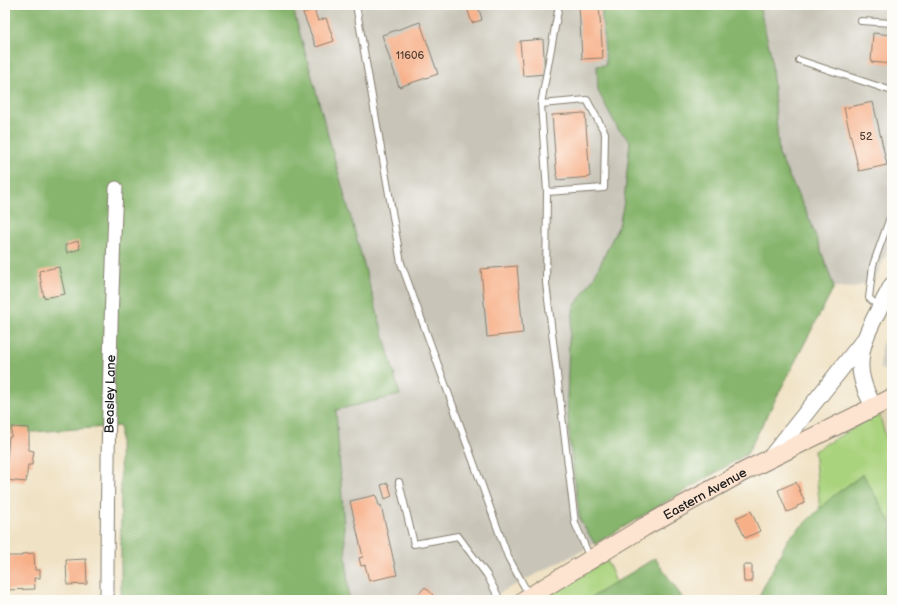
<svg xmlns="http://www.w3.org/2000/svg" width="897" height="605" viewBox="0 0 897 605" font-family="'Balsamiq Sans',sans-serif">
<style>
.built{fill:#dfd2b4}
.industrial{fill:#c8c4b8}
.green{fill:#aad37e;stroke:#63784d}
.forest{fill:#87b56d;stroke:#526844}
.building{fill:#f7af87}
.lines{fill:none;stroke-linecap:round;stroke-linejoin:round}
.service-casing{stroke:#867f70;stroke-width:8}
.minor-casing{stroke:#867f70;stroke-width:15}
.tertiary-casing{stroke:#867f70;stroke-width:18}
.secondary-casing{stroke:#867f70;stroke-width:20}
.service{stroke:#fff;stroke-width:6}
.minor{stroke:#fff;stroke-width:13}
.tertiary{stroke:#fff;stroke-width:16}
.secondary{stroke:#fde4d0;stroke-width:18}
.labels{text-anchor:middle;stroke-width:3.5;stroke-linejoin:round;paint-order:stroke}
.number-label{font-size:11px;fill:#534137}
.street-label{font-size:13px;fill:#1c1c1c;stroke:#fdfcf7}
</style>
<rect width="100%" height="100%" fill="#fdfcf7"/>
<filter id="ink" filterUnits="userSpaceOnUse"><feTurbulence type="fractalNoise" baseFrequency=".025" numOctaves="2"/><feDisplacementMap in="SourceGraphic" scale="8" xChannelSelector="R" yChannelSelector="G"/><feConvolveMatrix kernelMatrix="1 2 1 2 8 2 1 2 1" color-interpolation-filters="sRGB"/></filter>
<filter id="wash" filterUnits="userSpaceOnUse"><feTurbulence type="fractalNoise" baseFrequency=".012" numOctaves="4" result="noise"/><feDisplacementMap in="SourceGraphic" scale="16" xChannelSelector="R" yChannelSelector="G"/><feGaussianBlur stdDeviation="0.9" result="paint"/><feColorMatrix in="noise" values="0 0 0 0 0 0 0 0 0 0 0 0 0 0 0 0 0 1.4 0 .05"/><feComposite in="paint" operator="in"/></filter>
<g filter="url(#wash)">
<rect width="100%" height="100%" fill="#f0e2c4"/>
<path class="built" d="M 892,407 L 892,459 L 879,413 Z"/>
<path class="industrial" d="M 292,5 L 601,5 L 606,65 L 598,66 L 618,129 L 630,141 L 624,202 L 619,225 L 594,277 L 574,307 L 567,401 L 570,444 L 580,520 L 595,544 L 486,600 L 349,600 L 336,410 L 400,394 Z
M 759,5 L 892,5 L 892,240 L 876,278 L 855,288 L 834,287 L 810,220 L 779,155 L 771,55 Z
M 892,325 L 892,376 L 880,368 L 881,346 Z"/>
<path class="green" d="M 879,413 L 892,459 L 892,600 L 768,600 L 790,537 L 821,519 L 814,451 Z
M 607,560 L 623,600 L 540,600 Z"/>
<path class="forest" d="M 5,5 L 292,5 L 400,395 L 336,410 L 349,600 L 121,600 L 121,557 L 120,426 L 5,434 Z
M 601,5 L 759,5 L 771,55 L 779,155 L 810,220 L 834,287 L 747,454 L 595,544 L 580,520 L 570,444 L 567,401 L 569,340 L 574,307 L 594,277 L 619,225 L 624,202 L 630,141 L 618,129 L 598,91 L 597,66 L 606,65 Z
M 863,474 L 892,525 L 892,600 L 757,600 L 788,539 L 832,497 Z
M 655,558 L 684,600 L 587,600 Z"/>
<g id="blocks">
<path class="building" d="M 466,5 L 478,5 L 482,20 L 472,23 Z
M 579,5 L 599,5 L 603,58 L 582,59 Z
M 314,9 L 318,21 L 326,18 L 334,41 L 316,47 L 303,13 Z
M 420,22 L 438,74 L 399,87 L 382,35 Z
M 873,33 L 892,35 L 892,64 L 871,62 Z
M 543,39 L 545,74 L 523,76 L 520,41 Z
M 873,102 L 887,165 L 859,171 L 844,108 Z
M 585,113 L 590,177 L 557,180 L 552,115 Z
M 78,241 L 80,249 L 67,253 L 65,245 Z
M 517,266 L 523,333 L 487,337 L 481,269 Z
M 59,267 L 65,294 L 44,298 L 39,271 Z
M 12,427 L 29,428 L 29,450 L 34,451 L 32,465 L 28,465 L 26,482 L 5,480 L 9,437 L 11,437 Z
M 796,482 L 805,503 L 797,506 L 797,508 L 787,512 L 778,490 Z
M 388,483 L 392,496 L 385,499 L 381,485 Z
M 376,495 L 379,506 L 381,505 L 397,575 L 369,581 L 365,565 L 361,566 L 359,558 L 363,557 L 350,501 Z
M 751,511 L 760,531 L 745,538 L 736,518 Z
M 34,553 L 35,570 L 40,570 L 40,578 L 34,578 L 35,589 L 5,590 L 5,556 L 22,556 L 22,554 Z
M 86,559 L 87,584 L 67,585 L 66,560 Z
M 743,565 L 752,565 L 752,582 L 744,582 Z
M 425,587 L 437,599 L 436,600 L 413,600 Z"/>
</g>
</g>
<g filter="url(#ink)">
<use href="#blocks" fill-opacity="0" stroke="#867f70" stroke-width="1"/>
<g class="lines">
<defs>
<path id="service" d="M 356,5 L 401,263 L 508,557 L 529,595
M 861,21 L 892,23
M 799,60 L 892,91
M 541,104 L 559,5
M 547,192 L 604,188 L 605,133 L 587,100 L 541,104 L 547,192 L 546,283 L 575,523 L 590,558
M 879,307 L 869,298 L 873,265 L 892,212
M 399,482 L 414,544 L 458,536 L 487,575 L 500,600"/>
<g id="minor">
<path id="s1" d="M 107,600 C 107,463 110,325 116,188"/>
</g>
<path id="tertiary" d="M 874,407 C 869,398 864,388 862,378 C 854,346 878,313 892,285
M 770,458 L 864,340"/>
<g id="secondary">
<path id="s2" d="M 524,600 L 644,527 L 743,472 L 892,398"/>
</g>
</defs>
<use href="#service" class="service-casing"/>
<use href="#minor" class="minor-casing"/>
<use href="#tertiary" class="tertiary-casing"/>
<use href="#secondary" class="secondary-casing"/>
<use href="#service" class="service"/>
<use href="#minor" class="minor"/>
<use href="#tertiary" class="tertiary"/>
<use href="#secondary" class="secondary"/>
</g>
</g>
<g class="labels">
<g class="number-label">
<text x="410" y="59">11606</text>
<text x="866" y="140">52</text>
</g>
<g class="street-label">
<text dy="5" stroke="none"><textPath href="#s1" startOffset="206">Beasley Lane</textPath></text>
<text dy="5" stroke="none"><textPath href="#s2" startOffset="210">Eastern Avenue</textPath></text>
</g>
</g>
<rect width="897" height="605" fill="none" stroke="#fdfcf7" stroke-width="20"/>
</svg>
